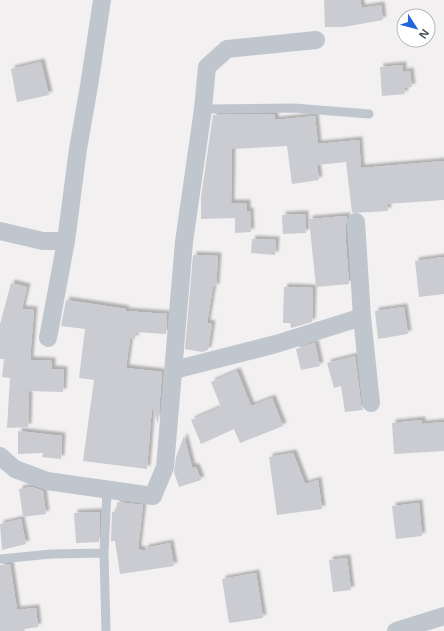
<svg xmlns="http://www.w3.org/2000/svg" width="444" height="631" viewBox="0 0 444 631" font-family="'Noto Sans',sans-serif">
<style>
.building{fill:#caccd2;filter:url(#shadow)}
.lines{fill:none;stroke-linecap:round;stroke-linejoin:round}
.service{stroke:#bfc6ce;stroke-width:9}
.minor{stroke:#bfc6ce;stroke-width:18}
</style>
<defs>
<filter id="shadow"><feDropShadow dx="3.5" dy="-3.5" stdDeviation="1" flood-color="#0004"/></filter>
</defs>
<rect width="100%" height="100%" fill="#f2f0f0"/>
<path class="building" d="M 324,0 L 360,0 L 362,8 L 381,5 L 383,20 L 343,27 L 325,27 Z
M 41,62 L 49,95 L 17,102 L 11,69 Z
M 403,65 L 403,72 L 410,71 L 412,87 L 404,88 L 405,94 L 382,96 L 380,67 Z
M 275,114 L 275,120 L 315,116 L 318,144 L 359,140 L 361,168 L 444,161 L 444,200 L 387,204 L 388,211 L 352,213 L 346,162 L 317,165 L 319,180 L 292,184 L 287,146 L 232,149 L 231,203 L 247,203 L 247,211 L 250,211 L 251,232 L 235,233 L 235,218 L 201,219 L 201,197 L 213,115 Z
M 305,214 L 306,233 L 283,234 L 282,215 Z
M 347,216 L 345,231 L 349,284 L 316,287 L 309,219 Z
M 252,239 L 276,240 L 275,255 L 251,253 Z
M 193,255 L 218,256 L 216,287 L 213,287 L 207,323 L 212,324 L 208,350 L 202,352 L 185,349 Z
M 444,257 L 444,294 L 419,297 L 415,261 Z
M 11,283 L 27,287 L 22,309 L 34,310 L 30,360 L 52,361 L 52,369 L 64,370 L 63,392 L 29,391 L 28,427 L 7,428 L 10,378 L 2,377 L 4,359 L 0,359 L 0,324 Z
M 284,287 L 313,288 L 312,322 L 291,328 L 290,323 L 283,323 Z
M 66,300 L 126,309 L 125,311 L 167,314 L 166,334 L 136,332 L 135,339 L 130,338 L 126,368 L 162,372 L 158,424 L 152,406 L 147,469 L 83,461 L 94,380 L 79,378 L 85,329 L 61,326 Z
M 404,307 L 408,334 L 378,339 L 375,311 Z
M 315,343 L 320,366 L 301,370 L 296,349 Z
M 355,356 L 361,404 L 363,410 L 345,412 L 341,386 L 334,388 L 327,363 Z
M 237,371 L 251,406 L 272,398 L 283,426 L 240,443 L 234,429 L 201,444 L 191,420 L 221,407 L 211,382 Z
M 422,420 L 422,424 L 444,422 L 444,451 L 394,454 L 392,423 Z
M 18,431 L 62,436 L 61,459 L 42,457 L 43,453 L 18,454 Z
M 184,436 L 192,467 L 196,467 L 201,480 L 179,487 L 174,472 L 176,457 Z
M 293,453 L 305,484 L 318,480 L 322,509 L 277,515 L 269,457 Z
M 32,487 L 43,491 L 46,514 L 23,517 L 19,489 Z
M 117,502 L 143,505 L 138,549 L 145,551 L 145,548 L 170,543 L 174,566 L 120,574 L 115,541 L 111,541 L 112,512 L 116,511 Z
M 419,503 L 422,536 L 396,539 L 392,506 Z
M 100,512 L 99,542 L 76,543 L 74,513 Z
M 21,519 L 26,544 L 2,550 L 0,524 Z
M 347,558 L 351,590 L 333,592 L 329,560 Z
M 10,564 L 17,610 L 36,608 L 38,627 L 24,629 L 25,631 L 0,631 L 0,565 Z
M 256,573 L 263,618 L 229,623 L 222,579 Z"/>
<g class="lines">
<path class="service" d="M 203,109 L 294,108 L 369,114
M 0,559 L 51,554 L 104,553
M 106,631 L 104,553 L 107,491"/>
<path class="minor" d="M 356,222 L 362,317 L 371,403
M 0,231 L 43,241 L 66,241
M 48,338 L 66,241 L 78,149 L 89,86 L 102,0
M 174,370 L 276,344 L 362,317
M 0,456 L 15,469 L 47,481 L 153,496 L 165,467 L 184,242 L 203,109 L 207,67 L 227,49 L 316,40
M 396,631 L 444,616"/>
</g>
<g transform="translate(416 28) rotate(126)"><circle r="19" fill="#ffffff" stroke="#b6babe"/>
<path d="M0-3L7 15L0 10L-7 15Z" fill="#2266da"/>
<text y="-6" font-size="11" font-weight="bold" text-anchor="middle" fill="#49525d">N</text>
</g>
</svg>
